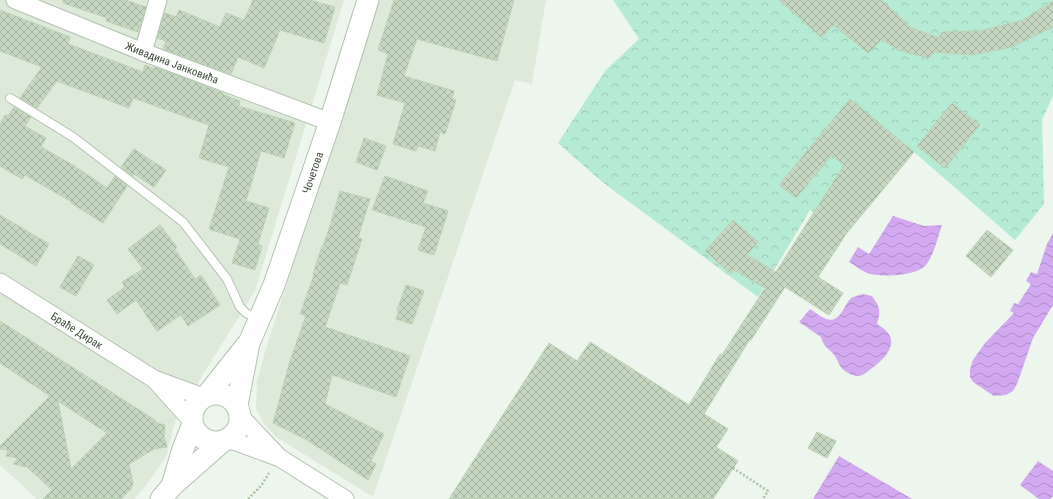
<svg xmlns="http://www.w3.org/2000/svg" width="1053" height="499" viewBox="0 0 1053 499" font-family="'Roboto Condensed',sans-serif">
<style>
.residential{fill:#ddeada}
.park{fill:url(#park-crowns)}
.water{fill:url(#water-waves)}
.building{fill:url(#building-cross-hatch);stroke:#bbd3b4;fill-rule:evenodd}
.lines{fill:none;stroke-linecap:round;stroke-linejoin:round}
.service-casing{stroke:#b2c2ae;stroke-width:10}
.minor-casing{stroke:#b2c2ae;stroke-width:19}
.tertiary-casing{stroke:#b2c2ae;stroke-width:23}
.path{stroke:#a6c49f;stroke-width:2.5;stroke-dasharray:2 2;stroke-linecap:butt}
.service{stroke:#fff;stroke-width:8}
.minor{stroke:#fff;stroke-width:17}
.tertiary{stroke:#fff;stroke-width:21}
.labels{text-anchor:middle;stroke-width:4;stroke-linejoin:round;paint-order:stroke}
.street-label{font-size:11px;fill:#3d4b39;stroke:#fff}
</style>
<defs>
<pattern id="park-crowns" width="20" height="18" patternUnits="userSpaceOnUse"><rect width="20" height="18" fill="#b5ead5"/><path d="M2 6a3 3 0 1 1 6 0M12 15a3 3 0 1 1 6 0" fill="none" stroke="#9dcab8"/></pattern>
<pattern id="water-waves" width="16" height="10" patternUnits="userSpaceOnUse"><rect width="16" height="10" fill="#d2a9f1"/><path d="M0 5q4-4 8 0t8 0" fill="none" stroke="#ac8cc4"/></pattern>
<pattern id="building-cross-hatch" width="8" height="8" patternUnits="userSpaceOnUse"><rect width="8" height="8" fill="#c6d8c1"/><path d="M0 0l8 8M0 8l8-8" fill="none" stroke="#a2b19e"/></pattern>
</defs>
<rect width="100%" height="100%" fill="#edf6ec"/>
<path class="residential" d="M 0,0 L 344,0 L 255,291 L 176,418 L 166,457 L 147,484 L 135,499 L 37,499 L 0,465 Z
M 379,0 L 546,0 L 532,84 L 515,80 L 373,497 L 276,437 L 263,423 L 256,409 L 257,380 L 267,345 Z"/>
<path class="park" d="M 613,0 L 1053,0 L 1053,96 L 1042,120 L 1044,204 L 1015,240 L 914,152 L 843,237 L 810,210 L 758,297 L 601,181 L 558,143 L 605,71 L 639,39 Z"/>
<path class="water" d="M 893,216 L 924,226 L 942,225 C 938,237 933,258 925,266 C 914,276 885,277 871,274 C 864,273 856,266 849,262 L 858,247 L 869,254 Z
M 1053,233 L 1053,305 L 1033,338 L 1017,384 L 1013,391 L 1006,395 L 994,396 L 973,382 L 970,377 L 970,369 L 973,360 L 985,343 L 1014,313 L 1010,311 L 1014,303 L 1018,304 L 1031,284 L 1026,281 L 1031,272 L 1037,274 L 1047,244 Z
M 863,294 L 872,296 C 880,307 881,310 877,324 C 900,337 892,352 875,366 C 870,369 865,375 859,376 C 854,376 849,374 845,371 C 840,368 838,361 835,356 C 829,348 824,348 821,337 L 799,322 L 810,309 C 815,312 821,317 826,319 C 840,324 844,305 851,298 C 855,296 859,295 863,294 Z
M 839,456 L 912,499 L 813,499 Z
M 1038,461 L 1053,471 L 1053,496 L 1050,499 L 1039,499 L 1020,485 Z"/>
<path class="building" d="M 63,0 L 125,0 L 146,7 L 138,32 L 106,21 L 107,18 L 63,3 Z
M 253,0 L 310,0 L 335,7 L 324,43 L 280,30 L 264,68 L 238,57 L 231,74 L 163,49 L 166,41 L 157,38 L 165,13 L 176,17 L 179,10 L 220,27 L 226,13 L 244,20 Z
M 394,0 L 514,0 L 497,61 L 417,39 L 404,76 L 454,91 L 452,99 L 456,100 L 445,134 L 440,132 L 435,151 L 418,146 L 416,151 L 393,144 L 405,103 L 377,95 L 388,54 L 378,50 Z
M 779,0 L 881,0 L 900,17 L 910,27 L 939,38 L 942,32 L 980,31 L 1023,20 L 1053,1 L 1053,27 L 1012,47 L 972,55 L 935,52 L 929,58 L 901,51 L 881,40 L 868,53 L 833,25 L 822,38 Z
M 0,10 L 70,37 L 68,44 L 143,72 L 145,65 L 154,69 L 155,67 L 223,93 L 222,94 L 240,101 L 239,106 L 295,123 L 284,158 L 261,151 L 246,201 L 269,208 L 258,244 L 262,246 L 255,270 L 232,263 L 240,239 L 209,229 L 229,167 L 199,158 L 209,125 L 133,98 L 129,108 L 57,81 L 37,108 L 20,98 L 42,67 L 0,51 Z
M 850,99 L 914,152 L 846,234 L 818,277 L 843,293 L 829,315 L 785,287 L 751,340 L 750,339 L 704,414 L 728,429 L 716,447 L 738,461 L 713,499 L 449,499 L 549,343 L 577,361 L 590,342 L 689,405 L 720,354 L 722,355 L 765,288 L 734,270 L 731,274 L 705,251 L 733,220 L 758,242 L 747,255 L 776,272 L 844,165 L 832,155 L 796,198 L 779,185 Z
M 952,103 L 980,125 L 945,168 L 917,146 Z
M 14,107 L 31,117 L 25,126 L 46,138 L 41,147 L 73,165 L 107,188 L 115,176 L 127,186 L 103,223 L 71,203 L 72,202 L 25,175 L 22,179 L 0,166 L 0,124 L 5,115 L 8,116 Z
M 364,138 L 386,146 L 377,170 L 356,162 Z
M 134,149 L 166,170 L 154,187 L 134,174 L 133,176 L 121,167 Z
M 385,176 L 428,191 L 423,203 L 448,211 L 434,255 L 418,250 L 426,227 L 372,210 Z
M 340,191 L 370,199 L 358,238 L 362,239 L 347,285 L 340,283 L 325,327 L 410,356 L 396,397 L 332,375 L 325,404 L 384,434 L 371,461 L 376,464 L 368,480 L 307,440 L 273,423 L 290,361 L 306,316 L 300,314 L 314,275 L 313,274 L 322,246 L 323,246 L 330,226 Z
M 0,215 L 49,244 L 36,266 L 0,244 Z
M 160,225 L 177,247 L 175,249 L 195,279 L 201,275 L 220,305 L 188,326 L 181,315 L 157,331 L 136,300 L 117,314 L 107,300 L 125,287 L 122,282 L 143,269 L 128,249 Z
M 987,230 L 1013,250 L 991,277 L 966,256 Z
M 78,256 L 94,265 L 76,296 L 60,287 Z
M 406,285 L 424,291 L 412,324 L 396,319 L 399,311 L 397,310 Z
M 0,321 L 155,420 L 157,423 L 165,425 L 164,436 L 167,447 L 154,449 L 129,464 L 133,483 L 131,489 L 121,499 L 43,499 L 52,490 L 27,467 L 13,464 L 18,458 L 6,456 L 8,450 L 0,449 L 0,446 L 50,396 L 0,363 ZM 58,401 L 107,433 L 71,469 Z
M 817,432 L 836,441 L 827,458 L 808,448 Z"/>
<g class="lines">
<defs>
<path id="service" d="M 10,98 L 73,137 L 183,222 L 227,279 L 240,307 L 246,313 L 258,319"/>
<g id="minor">
<path id="s1" d="M 15,0 L 143,52 L 330,122"/>
<path d="M 143,52 L 158,0"/>
<path id="s2" d="M 0,282 L 154,379 L 203,397"/>
<path d="M 155,380 L 191,420"/>
<path d="M 240,416 L 277,455"/>
<path d="M 228,439 L 280,458 L 345,499"/>
</g>
<g id="tertiary">
<circle cx="216" cy="418" r="24"/>
<path d="M 208,394 L 246,346"/>
<path id="s3" d="M 237,405 L 249,343 L 274,285 L 330,122 L 368,0"/>
<path d="M 172,486 L 183,449 L 192,426"/>
<path d="M 161,499 L 172,486 L 223,441"/>
</g>
</defs>
<use href="#service" class="service-casing"/>
<use href="#minor" class="minor-casing"/>
<use href="#tertiary" class="tertiary-casing"/>
<path class="path" d="M 733,468 L 768,491 L 763,499
M 248,499 L 261,486 L 269,473"/>
<use href="#service" class="service"/>
<use href="#minor" class="minor"/>
<use href="#tertiary" class="tertiary"/>
</g>
<g class="labels">
<g class="street-label">
<text dy="4" stroke="none"><textPath href="#s1" startOffset="169">Живадина Јанковића</textPath></text>
<text dy="4" stroke="none"><textPath href="#s3" startOffset="245">Чочетова</textPath></text>
<text dy="4" stroke="none"><textPath href="#s2" startOffset="91">Браће Дирак</textPath></text>
</g>
</g>
</svg>
